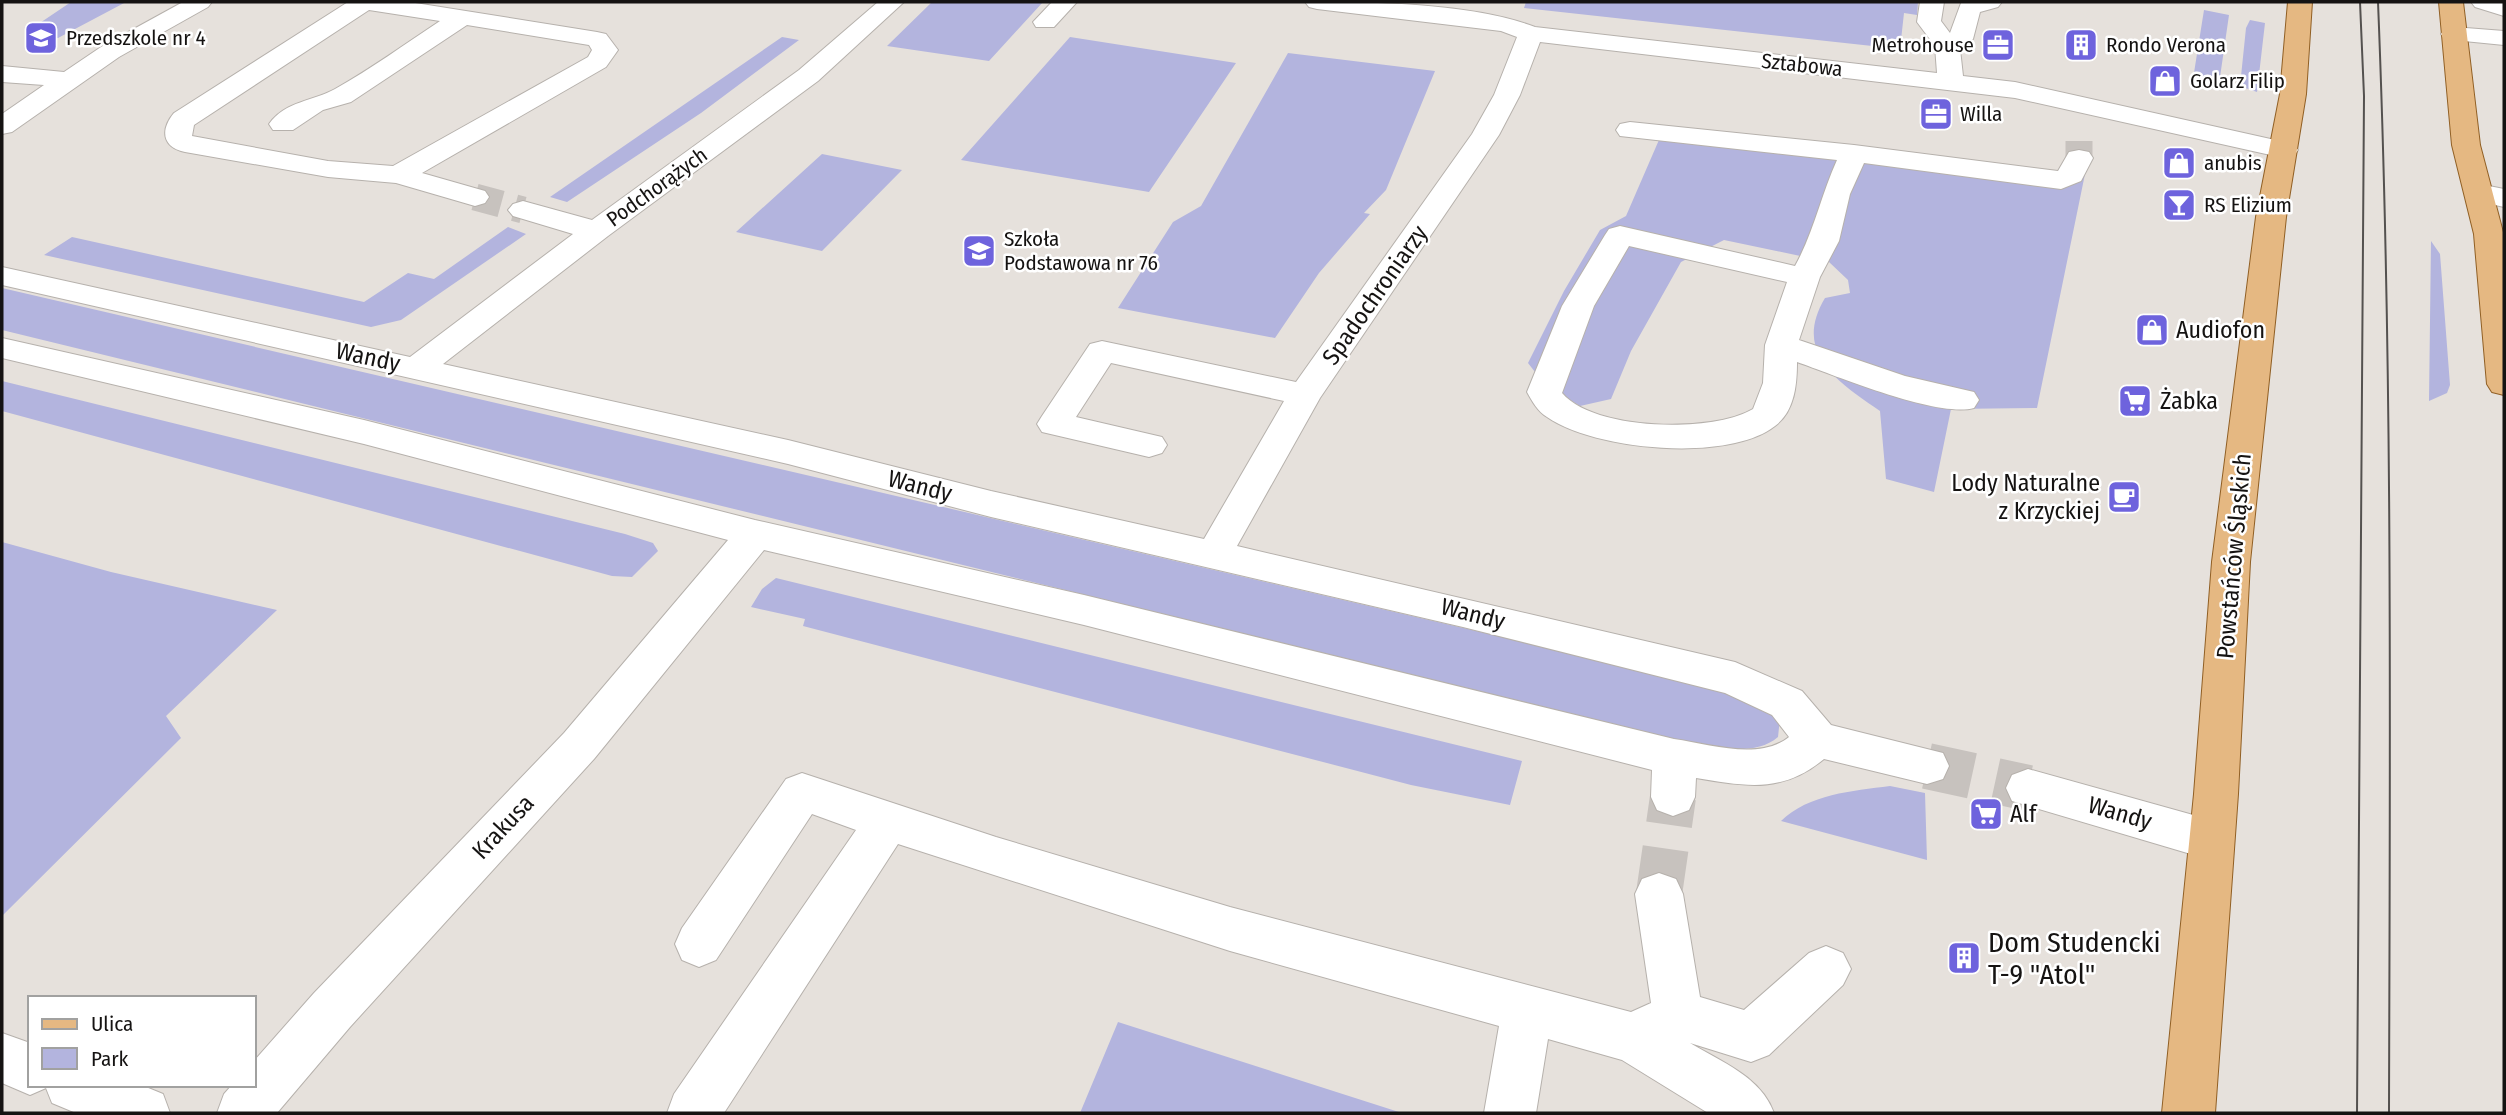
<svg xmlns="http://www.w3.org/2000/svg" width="2506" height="1115" viewBox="0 0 2506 1115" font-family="'Fira Sans Condensed',sans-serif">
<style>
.green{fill:#b3b4de}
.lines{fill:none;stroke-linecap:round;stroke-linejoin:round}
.minor-tunnel-far1{stroke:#c7c2be;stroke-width:27;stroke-dasharray:27 14;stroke-linecap:butt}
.minor-tunnel{stroke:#c7c2be;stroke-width:46;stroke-dasharray:46 24;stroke-linecap:butt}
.minor-casing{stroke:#b6b1ac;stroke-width:2}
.major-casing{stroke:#905f24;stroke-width:2}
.minor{fill:#fff;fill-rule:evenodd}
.major{fill:#e5b882;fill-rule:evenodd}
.tram{stroke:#54514f;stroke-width:2}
.labels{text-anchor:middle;stroke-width:5;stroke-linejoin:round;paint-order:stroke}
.far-poi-label{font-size:21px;fill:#151312;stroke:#fff;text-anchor:start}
.far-street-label{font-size:21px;fill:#151312;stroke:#fff}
.street-label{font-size:24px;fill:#151312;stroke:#fff}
.poi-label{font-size:24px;fill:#151312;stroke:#fff;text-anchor:start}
.near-poi-label{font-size:28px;fill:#151312;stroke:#fff;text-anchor:start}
</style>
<rect width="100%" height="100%" fill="#e6e1dc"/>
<path class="green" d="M 71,2 L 126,2 L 58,38 L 25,33 Z
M 932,2 L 1043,2 L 989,61 L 887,46 Z
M 1526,2 L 1918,2 L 1917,15 L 1904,13 L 1900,49 L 1524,8 Z
M 2204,10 L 2229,15 L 2219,84 L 2193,79 Z
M 2250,20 L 2265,23 L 2257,92 L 2240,86 L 2246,28 Z
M 782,37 L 799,40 L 701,113 L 567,202 L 550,197 Z
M 1070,37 L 1236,63 L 1149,192 L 961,160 Z
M 1288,53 L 1435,71 L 1386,190 L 1364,213 L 1370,214 L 1319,273 L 1275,338 L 1118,308 L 1173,222 L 1201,206 Z
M 1665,126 L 2085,174 L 2037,408 L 1951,409 L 1934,492 L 1886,479 L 1880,411 C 1838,382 1792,353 1825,298 L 1850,293 L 1848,280 L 1829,262 L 1724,240 L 1681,262 L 1631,351 L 1611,399 L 1580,406 L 1545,385 L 1528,363 L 1564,291 L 1600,230 L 1626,216 Z
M 822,154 L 902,170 L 822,251 L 736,232 Z
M 508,227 L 526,234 L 401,320 L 371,327 L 44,255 L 72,237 L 364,302 L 408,273 L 434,279 Z
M 2431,241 L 2440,254 L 2450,385 L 2447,393 L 2429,401 Z
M 2,288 L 1717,687 L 1780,718 L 1778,737 C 1752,759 1707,746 1675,739 L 2,330 Z
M 2,381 L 625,534 L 653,543 L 658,551 L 632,577 L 612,576 L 2,411 Z
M 2,542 L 111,572 L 277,610 L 166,716 L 181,738 L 2,916 Z
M 776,578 L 1522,761 L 1510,805 L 1411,785 L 803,626 L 805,619 L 751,607 L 762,589 Z
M 1890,786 L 1925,793 L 1927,860 L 1781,821 C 1809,794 1852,791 1890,786 Z
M 1118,1022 L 1402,1113 L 1080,1113 Z"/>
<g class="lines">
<path class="minor-tunnel-far1" d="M 2079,141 L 2079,158
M 475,197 L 523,210"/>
<path class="minor-tunnel" d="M 1927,766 L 2028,788
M 1659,894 L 1673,797"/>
<defs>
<path id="minor" d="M 183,2 L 212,2 L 208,7 L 119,57 L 12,132 L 2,134 L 2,114 L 44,85 L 2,82 L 2,66 L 64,72 L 101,47 Z
M 348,2 L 409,2 L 597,32 L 606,34 L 618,50 L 606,67 L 422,173 L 485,191 L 489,197 L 485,203 L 475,206 L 396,183 L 328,177 L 185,152 C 162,147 160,130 174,113 ZM 369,10 L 440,21 C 405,44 371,69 335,89 C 314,101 285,101 269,124 L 273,130 L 293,130 L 323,110 L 351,102 L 467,25 L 589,45 L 592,50 L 588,57 L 393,166 L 328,161 L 192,136 L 194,125 Z
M 878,2 L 904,2 L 818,81 L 608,236 L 443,364 L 788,440 L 991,491 L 1204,539 L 1284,401 L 1111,363 L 1076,417 L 1162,437 L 1167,445 L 1162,453 L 1149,457 L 1042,432 L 1037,424 L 1042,416 L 1090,344 L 1102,341 L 1296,382 L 1472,134 L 1494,95 L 1517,37 L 1501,31 L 1317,9 L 1309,7 L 1305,2 C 1374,2 1472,3 1535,27 L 1937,73 L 1935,46 L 1917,22 L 1920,2 L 1944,2 L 1941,21 L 1950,33 L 1961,3 L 2002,2 L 1998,7 L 1980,12 L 1973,39 L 1960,49 L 1963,76 L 2015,82 L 2284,142 L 2294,144 L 2298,150 L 2294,156 L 2284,158 L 2015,98 L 1540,42 L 1520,95 L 1499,135 L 1320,398 L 1237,546 L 1735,662 L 1802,691 L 1831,725 L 1943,753 L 1949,766 L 1943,779 L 1927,784 L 1824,759 C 1782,794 1746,786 1696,778 L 1695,797 L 1689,810 L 1673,816 L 1657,810 L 1651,797 L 1652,770 L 1084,625 L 764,550 L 594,759 L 350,1027 L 277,1113 L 217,1113 L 224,1094 L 232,1085 L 254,1085 L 254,1061 L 314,993 L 564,733 L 728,540 L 364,444 L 2,358 L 2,338 L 364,420 L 755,520 L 1084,595 L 1674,739 C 1710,744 1759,761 1789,737 L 1772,715 L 1725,693 L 1463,627 L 991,517 L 788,464 L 2,285 L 2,267 L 410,357 L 573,234 L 513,216 L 508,210 L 513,204 L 523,201 L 592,220 L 799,70 Z
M 1052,2 L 1077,2 L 1054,27 L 1036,27 L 1033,22 Z
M 2471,2 L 2504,2 L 2504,16 L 2475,7 Z
M 2453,27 L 2504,31 L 2504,45 L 2444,39 L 2441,34 L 2444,29 Z
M 1630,122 L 1854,145 L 2058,171 L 2069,152 L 2079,150 L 2089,152 L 2093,158 L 2081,181 L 2061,189 L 1864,163 L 1850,194 L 1839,241 L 1820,277 L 1799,340 L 1905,376 L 1974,392 L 1979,400 L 1974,408 C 1937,418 1837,376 1797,362 C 1797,384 1795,411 1775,426 C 1728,463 1594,450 1547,417 C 1538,412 1532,401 1527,392 L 1562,306 L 1605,235 L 1609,229 L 1620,226 L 1795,266 C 1814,232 1821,195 1837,160 L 1620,136 L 1616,130 L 1620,124 ZM 1629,246 L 1787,282 L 1765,345 L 1763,383 L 1753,409 C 1713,433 1594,431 1562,393 L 1594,306 Z
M 2479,184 L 2504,189 L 2504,207 L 2469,199 L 2465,193 L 2469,187 Z
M 2028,769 L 2211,820 L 2227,826 L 2234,840 L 2227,854 L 2211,860 L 2012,801 L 2006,788 L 2012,775 Z
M 802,773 L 996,837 L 1230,907 L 1631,1012 L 1651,1003 L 1635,894 L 1642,879 L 1659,873 L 1676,879 L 1683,894 L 1700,997 L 1744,1010 L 1809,953 L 1826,946 L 1843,953 L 1851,969 L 1843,985 L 1769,1055 L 1751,1062 L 1690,1043 C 1722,1062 1761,1077 1774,1113 L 1708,1113 L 1622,1060 L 1548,1039 L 1536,1113 L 1484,1113 L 1499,1026 L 1230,951 L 898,844 L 724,1113 L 667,1113 L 674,1094 L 856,830 L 812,814 L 716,960 L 699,967 L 682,960 L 675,944 L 682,928 L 786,779 Z
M 2,1033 L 30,1043 L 30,1085 L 141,1085 L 163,1094 L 170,1113 L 76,1113 L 52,1103 L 46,1088 L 30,1095 L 2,1083 Z"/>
<path id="major" d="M 2288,2 L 2312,2 L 2306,94 L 2286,217 L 2250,562 L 2238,794 L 2215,1113 L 2162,1113 L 2194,794 L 2212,562 L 2256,217 L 2280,94 Z
M 2439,2 L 2463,2 L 2480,145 L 2504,236 L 2504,395 L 2492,392 L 2487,384 L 2474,234 L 2452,145 Z"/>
</defs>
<use href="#minor" class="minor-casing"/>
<use href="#major" class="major-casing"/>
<use href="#minor" class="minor"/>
<use href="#major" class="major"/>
<path class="tram" d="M 2378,2 C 2393,372 2390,743 2389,1113
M 2357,1113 L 2364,96 L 2360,2"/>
</g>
<defs>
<symbol id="school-square" viewBox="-11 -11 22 22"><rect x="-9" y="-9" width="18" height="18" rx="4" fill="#6e63dd" stroke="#fff"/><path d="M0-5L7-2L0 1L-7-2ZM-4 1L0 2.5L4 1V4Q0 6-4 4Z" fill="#fff"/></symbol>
<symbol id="office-square" viewBox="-11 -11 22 22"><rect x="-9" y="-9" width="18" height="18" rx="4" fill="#6e63dd" stroke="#fff"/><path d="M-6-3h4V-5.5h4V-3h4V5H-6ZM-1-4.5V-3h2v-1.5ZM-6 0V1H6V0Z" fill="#fff"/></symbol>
<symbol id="building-square" viewBox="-11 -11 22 22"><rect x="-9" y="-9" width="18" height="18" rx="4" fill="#6e63dd" stroke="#fff"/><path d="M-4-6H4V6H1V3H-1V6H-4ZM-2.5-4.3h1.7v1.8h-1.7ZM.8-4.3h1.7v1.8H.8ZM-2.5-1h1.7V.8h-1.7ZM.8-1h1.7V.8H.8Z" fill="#fff"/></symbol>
<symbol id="shop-square" viewBox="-11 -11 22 22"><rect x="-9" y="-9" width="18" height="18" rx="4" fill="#6e63dd" stroke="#fff"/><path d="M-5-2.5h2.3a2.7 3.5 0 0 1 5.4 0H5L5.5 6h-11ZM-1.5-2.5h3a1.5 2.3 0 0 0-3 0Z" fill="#fff"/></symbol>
<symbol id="bar-square" viewBox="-11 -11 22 22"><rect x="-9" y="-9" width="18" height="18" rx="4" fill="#6e63dd" stroke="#fff"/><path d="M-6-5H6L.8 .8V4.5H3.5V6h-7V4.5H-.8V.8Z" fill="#fff"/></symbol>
<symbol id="supermarket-square" viewBox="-11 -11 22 22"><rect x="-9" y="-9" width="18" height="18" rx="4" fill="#6e63dd" stroke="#fff"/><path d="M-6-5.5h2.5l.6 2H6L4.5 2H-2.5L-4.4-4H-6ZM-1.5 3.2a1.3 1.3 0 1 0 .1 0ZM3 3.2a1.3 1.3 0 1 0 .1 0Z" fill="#fff"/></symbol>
<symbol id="cafe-square" viewBox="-11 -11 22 22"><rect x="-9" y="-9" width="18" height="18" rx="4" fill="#6e63dd" stroke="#fff"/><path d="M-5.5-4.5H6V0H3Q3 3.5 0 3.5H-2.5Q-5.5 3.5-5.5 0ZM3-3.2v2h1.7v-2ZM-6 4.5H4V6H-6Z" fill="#fff"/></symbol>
</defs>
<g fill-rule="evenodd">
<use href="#school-square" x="22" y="19" width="38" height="38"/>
<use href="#office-square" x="1979" y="26" width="38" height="38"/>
<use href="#building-square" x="2062" y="26" width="38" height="38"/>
<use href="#shop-square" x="2146" y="62" width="38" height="38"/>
<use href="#office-square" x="1917" y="95" width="38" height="38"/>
<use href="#shop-square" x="2160" y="144" width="38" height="38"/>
<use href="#bar-square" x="2160" y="186" width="38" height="38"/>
<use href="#school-square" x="960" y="232" width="38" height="38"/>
<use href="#shop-square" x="2133" y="311" width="38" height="38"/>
<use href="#supermarket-square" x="2116" y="382" width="38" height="38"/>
<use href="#cafe-square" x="2105" y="478" width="38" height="38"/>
<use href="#supermarket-square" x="1967" y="795" width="38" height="38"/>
<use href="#building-square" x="1945" y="939" width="38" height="38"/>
</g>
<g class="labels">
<g class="far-poi-label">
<text x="66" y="45">Przedszkole nr 4</text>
<text x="1974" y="52" text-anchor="end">Metrohouse</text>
<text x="2106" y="52">Rondo Verona</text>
<text x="2190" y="88">Golarz Filip</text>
<text x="1960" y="121">Willa</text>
<text x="2204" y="170">anubis</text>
<text x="2204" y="212">RS Elizium</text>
<text x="1004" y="246">Szkoła<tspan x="1004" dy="24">Podstawowa nr 76</tspan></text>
</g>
<g class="far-street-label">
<text transform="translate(1802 65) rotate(6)" y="7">Sztabowa</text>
<text transform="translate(657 187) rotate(-36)" y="7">Podchorążych</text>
</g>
<g class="street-label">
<text transform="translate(1375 295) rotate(-55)" y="8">Spadochroniarzy</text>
<text transform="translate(368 357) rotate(12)" y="8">Wandy</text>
<text transform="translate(920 486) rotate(14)" y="8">Wandy</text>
<text transform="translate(2234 556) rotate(-85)" y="8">Powstańców Śląskich</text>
<text transform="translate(1473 614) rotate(14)" y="8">Wandy</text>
<text transform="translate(2120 813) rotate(16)" y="8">Wandy</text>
<text transform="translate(503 827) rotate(-47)" y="8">Krakusa</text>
</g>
<g class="poi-label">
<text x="2176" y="338">Audiofon</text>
<text x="2160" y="409">Żabka</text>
<text x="2100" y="491" text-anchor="end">Lody Naturalne<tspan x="2100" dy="28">z Krzyckiej</tspan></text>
<text x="2010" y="822">Alf</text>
</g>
<g class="near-poi-label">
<text x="1988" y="952">Dom Studencki<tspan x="1988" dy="32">T-9 "Atol"</tspan></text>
</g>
</g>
<rect width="2506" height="1115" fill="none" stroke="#151312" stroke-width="7"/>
<rect x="28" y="996" width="228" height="91" fill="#ffffff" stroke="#a1a1a0" stroke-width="2"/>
<rect x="42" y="1019" width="35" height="10" fill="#e5b882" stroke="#a1a1a0" stroke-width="2"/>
<text x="91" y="1031" font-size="21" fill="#151312">Ulica</text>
<rect x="42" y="1048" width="35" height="21" fill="#b3b4de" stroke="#a1a1a0" stroke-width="2"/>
<text x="91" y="1066" font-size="21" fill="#151312">Park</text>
</svg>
